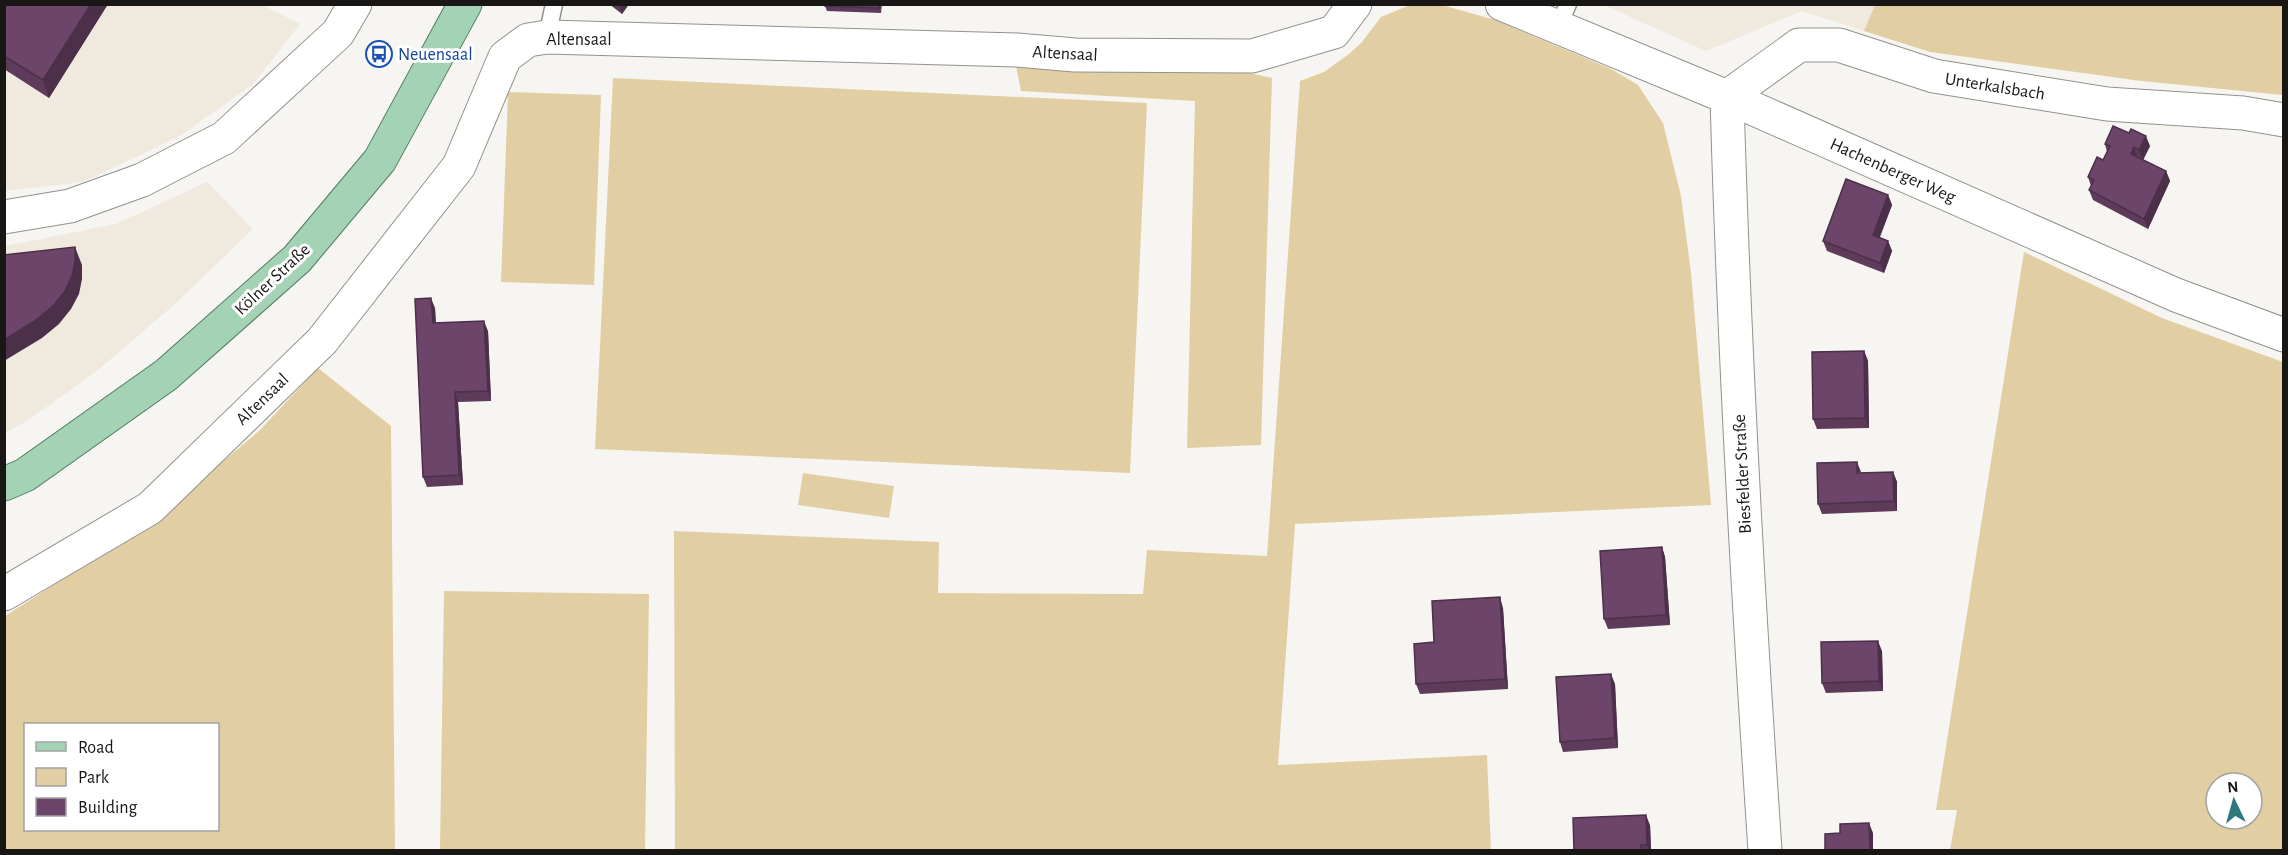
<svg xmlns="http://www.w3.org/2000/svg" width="2288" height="855" viewBox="0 0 2288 855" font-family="'Alegreya Sans',sans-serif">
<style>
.built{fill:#efe9de}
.green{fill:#e2cea3;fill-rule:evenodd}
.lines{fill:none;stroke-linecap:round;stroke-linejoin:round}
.lane-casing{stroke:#92918c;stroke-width:19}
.street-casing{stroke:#92918c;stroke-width:35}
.secondary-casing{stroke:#92918c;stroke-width:35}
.primary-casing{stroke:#4c7d5d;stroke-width:35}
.lane{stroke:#fff;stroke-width:16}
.street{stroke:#fff;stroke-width:33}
.secondary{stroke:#fff;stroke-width:33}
.primary{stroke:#a4d2b5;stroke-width:33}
.wall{fill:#5e3a5b}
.shaded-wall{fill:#4c304a}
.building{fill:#6d446a;stroke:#4c304a;stroke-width:1.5}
.labels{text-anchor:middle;stroke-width:6;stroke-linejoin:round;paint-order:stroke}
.street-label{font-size:18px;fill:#181716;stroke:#fff}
.transit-label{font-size:18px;fill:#164399;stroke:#fff;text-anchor:start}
</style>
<rect width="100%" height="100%" fill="#f7f5f1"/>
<path class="built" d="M 4,5 L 262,5 L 300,24 L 253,84 L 180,136 L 83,182 L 5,191 Z
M 1604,5 L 1604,4 L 1875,5 L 1864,31 L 1802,11 L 1706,51 Z
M 207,182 L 253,229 L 176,303 L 97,371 L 27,421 L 5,433 L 5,246 L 116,224 Z"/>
<path class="green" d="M 1410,5 L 1442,5 L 1495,20 L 1611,69 L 1638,85 L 1663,123 L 1681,196 L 1691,273 L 1711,505 L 1295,524 L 1278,765 L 1487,755 L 1491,850 L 675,850 L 674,531 L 939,542 L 938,593 L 1143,594 L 1147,550 L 1267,556 L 1300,81 L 1324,72 L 1349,54 L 1362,42 L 1381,17 Z
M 1875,5 L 2283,5 L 2283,95 L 2141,81 L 1930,52 L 1864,31 Z
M 1015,61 L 1232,69 L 1272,78 L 1261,445 L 1187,448 L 1195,101 L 1021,91 Z
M 613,78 L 1147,103 L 1130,473 L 595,449 Z
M 508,92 L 601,95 L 594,285 L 501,282 Z
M 2024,252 L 2162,318 L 2283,362 L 2283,850 L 1950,850 L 1957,810 L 1936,810 ZM 2216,783 L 2252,783 L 2252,819 L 2216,819 Z
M 318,368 L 391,426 L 395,850 L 5,850 L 5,616 L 105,552 L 195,485 L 260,430 ZM 26,724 L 218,724 L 218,830 L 26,830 Z
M 803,473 L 894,486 L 889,518 L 798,505 Z
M 444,591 L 649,594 L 645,850 L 440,850 Z"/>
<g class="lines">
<defs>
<path id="lane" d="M 1558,27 L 1568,4
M 547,37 L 554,4"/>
<path id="street" d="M 1727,97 L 1799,45 L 1839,45 L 1934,76 L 2107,104 L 2243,113 L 2284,120
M 4,217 L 70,206 L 142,180 L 224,138 L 338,33 L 355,4
M 4,594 L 150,508 L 322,341 L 459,166 L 505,57 L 528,40 L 547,37 L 1017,50 L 1075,55 L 1252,56 L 1334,32 L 1355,4"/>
<path id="secondary" d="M 1502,4 L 1727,97 L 2176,295 L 2284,335
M 1727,97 C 1734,349 1748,600 1765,850"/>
<path id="primary" d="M 4,484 L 25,475 L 166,375 L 297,259 L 380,160 L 465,4"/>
</defs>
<use href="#lane" class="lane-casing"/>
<use href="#street" class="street-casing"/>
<use href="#secondary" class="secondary-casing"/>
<use href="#primary" class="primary-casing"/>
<use href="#lane" class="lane"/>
<use href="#street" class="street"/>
<use href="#secondary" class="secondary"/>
<use href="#primary" class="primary"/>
</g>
<path class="wall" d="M 4,4 L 108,4 L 49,98 L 4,69 Z
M 609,4 L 629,4 L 622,14 Z
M 882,4 L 881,13 L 827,11 L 825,6 Z
M 1179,4 L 1223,4 L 1222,5 Z
M 2129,133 L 2150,146 L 2143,160 L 2166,171 L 2170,181 L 2148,229 L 2093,200 L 2089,190 L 2091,186 L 2088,177 L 2103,160 L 2107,152 L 2105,144 Z
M 1888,195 L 1892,205 L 1879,238 L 1888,241 L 1892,251 L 1884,273 L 1827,251 L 1823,241 Z
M 435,308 L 436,323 L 488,331 L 491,401 L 458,402 L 463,485 L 427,487 L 423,477 Z
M 1864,351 L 1868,361 L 1869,428 L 1817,429 L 1813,419 Z
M 1893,472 L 1897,482 L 1897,511 L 1822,514 L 1818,504 L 1861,473 Z
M 1662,547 L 1665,557 L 1670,625 L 1608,629 L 1604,619 Z
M 1503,608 L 1508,689 L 1420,694 L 1416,684 L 1434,642 Z
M 1882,651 L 1883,691 L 1826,693 L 1822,683 Z
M 1615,684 L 1618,748 L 1563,752 L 1560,742 Z
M 1650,825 L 1651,850 L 1574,850 Z"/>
<path class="shaded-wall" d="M 91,4 L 108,4 L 49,98 L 43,80 Z
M 618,4 L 629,4 L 622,14 Z
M 2146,136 L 2150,146 L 2143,160 L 2139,150 Z
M 2134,147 L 2137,157 L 2131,154 Z
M 2166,171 L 2170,181 L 2148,229 L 2144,219 Z
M 1888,195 L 1892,205 L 1877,245 L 1873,235 Z
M 1888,241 L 1892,251 L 1884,273 L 1880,263 Z
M 75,247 L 82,265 L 82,279 L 79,294 L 71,309 L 59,324 L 42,338 L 4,361 L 4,340 Z
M 431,298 L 435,308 L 436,333 L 433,323 Z
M 484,321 L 488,331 L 491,401 L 488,391 Z
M 1864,351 L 1868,361 L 1869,428 L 1865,418 Z
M 455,392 L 458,402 L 463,485 L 459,475 Z
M 1857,462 L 1861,472 L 1857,473 Z
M 1893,472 L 1897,482 L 1897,511 L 1894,501 Z
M 1662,547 L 1665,557 L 1670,625 L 1666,615 Z
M 1500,597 L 1503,608 L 1508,689 L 1505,679 Z
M 1878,641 L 1882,651 L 1883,691 L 1879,681 Z
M 1611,674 L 1615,684 L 1618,748 L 1615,738 Z
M 1646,815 L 1650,825 L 1651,850 L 1649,850 L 1647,845 Z
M 1869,823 L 1873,833 L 1873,850 L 1870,850 Z"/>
<path class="building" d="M 4,4 L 91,4 L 43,80 L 4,56 Z
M 825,4 L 879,4 L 879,8 L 825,6 Z
M 2113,126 L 2129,133 L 2131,129 L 2146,136 L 2139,150 L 2134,147 L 2131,154 L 2166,171 L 2144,219 L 2089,190 L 2094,180 L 2088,177 L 2097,157 L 2103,160 L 2110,146 L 2105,144 Z
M 1846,179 L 1888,195 L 1873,235 L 1888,241 L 1880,263 L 1823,241 Z
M 75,247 L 75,262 L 72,276 L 65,291 L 53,306 L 36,320 L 4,340 L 4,255 Z
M 431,298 L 433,323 L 484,321 L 488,391 L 455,392 L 459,475 L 423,477 L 415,299 Z
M 1864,351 L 1865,418 L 1813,419 L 1812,352 Z
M 1857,462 L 1857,473 L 1893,472 L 1894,501 L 1818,504 L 1817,463 Z
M 1662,547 L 1666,615 L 1604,619 L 1600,551 Z
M 1500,597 L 1505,679 L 1416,684 L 1414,644 L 1434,642 L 1432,601 Z
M 1878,641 L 1879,681 L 1822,683 L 1821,642 Z
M 1611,674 L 1615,738 L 1560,742 L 1556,677 Z
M 1646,815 L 1647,845 L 1641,845 L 1641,850 L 1574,850 L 1573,818 Z
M 1869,823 L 1870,850 L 1825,850 L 1825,834 L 1840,833 L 1840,824 Z"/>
<defs>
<symbol id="bus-ring" viewBox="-11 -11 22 22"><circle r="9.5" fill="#fff" stroke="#1a4fb4" stroke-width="1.5"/><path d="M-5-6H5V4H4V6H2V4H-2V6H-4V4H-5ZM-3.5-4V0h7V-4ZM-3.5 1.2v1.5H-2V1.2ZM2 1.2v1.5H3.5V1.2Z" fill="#1a4fb4"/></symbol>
</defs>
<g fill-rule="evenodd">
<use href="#bus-ring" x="364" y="39" width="30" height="30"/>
</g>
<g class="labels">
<g class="street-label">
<text x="579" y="45">Altensaal</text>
<text transform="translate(1065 53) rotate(3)" y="6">Altensaal</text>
<text transform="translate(1995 86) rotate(9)" y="6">Unterkalsbach</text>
<text transform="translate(1893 170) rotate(24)" y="6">Hachenberger Weg</text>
<text transform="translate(272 279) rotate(-43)" y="6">Kölner Straße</text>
<text transform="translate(262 399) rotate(-44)" y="6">Altensaal</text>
<text transform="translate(1742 474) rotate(-93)" y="6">Biesfelder Straße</text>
</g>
<g class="transit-label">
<text x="398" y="60">Neuensaal</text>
</g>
</g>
<rect width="2288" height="855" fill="none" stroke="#181716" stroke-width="12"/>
<rect x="24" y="723" width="195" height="108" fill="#ffffff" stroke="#a3a2a2" stroke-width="1.5"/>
<rect x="36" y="742" width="30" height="9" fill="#a4d2b5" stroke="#a3a2a2" stroke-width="1.5"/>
<text x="78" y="753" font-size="18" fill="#181716">Road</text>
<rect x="36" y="768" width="30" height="18" fill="#e2cea3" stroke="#a3a2a2" stroke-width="1.5"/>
<text x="78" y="783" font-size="18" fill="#181716">Park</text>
<rect x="36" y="798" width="30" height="18" fill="#6d446a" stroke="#a3a2a2" stroke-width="1.5"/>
<text x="78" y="813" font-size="18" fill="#181716">Building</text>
<g transform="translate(2234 801) rotate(355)"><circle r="28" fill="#ffffff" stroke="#a3a2a2" stroke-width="1.5"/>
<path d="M0-4.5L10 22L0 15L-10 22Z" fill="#307880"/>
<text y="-9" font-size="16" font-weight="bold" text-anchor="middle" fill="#181716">N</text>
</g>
</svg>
